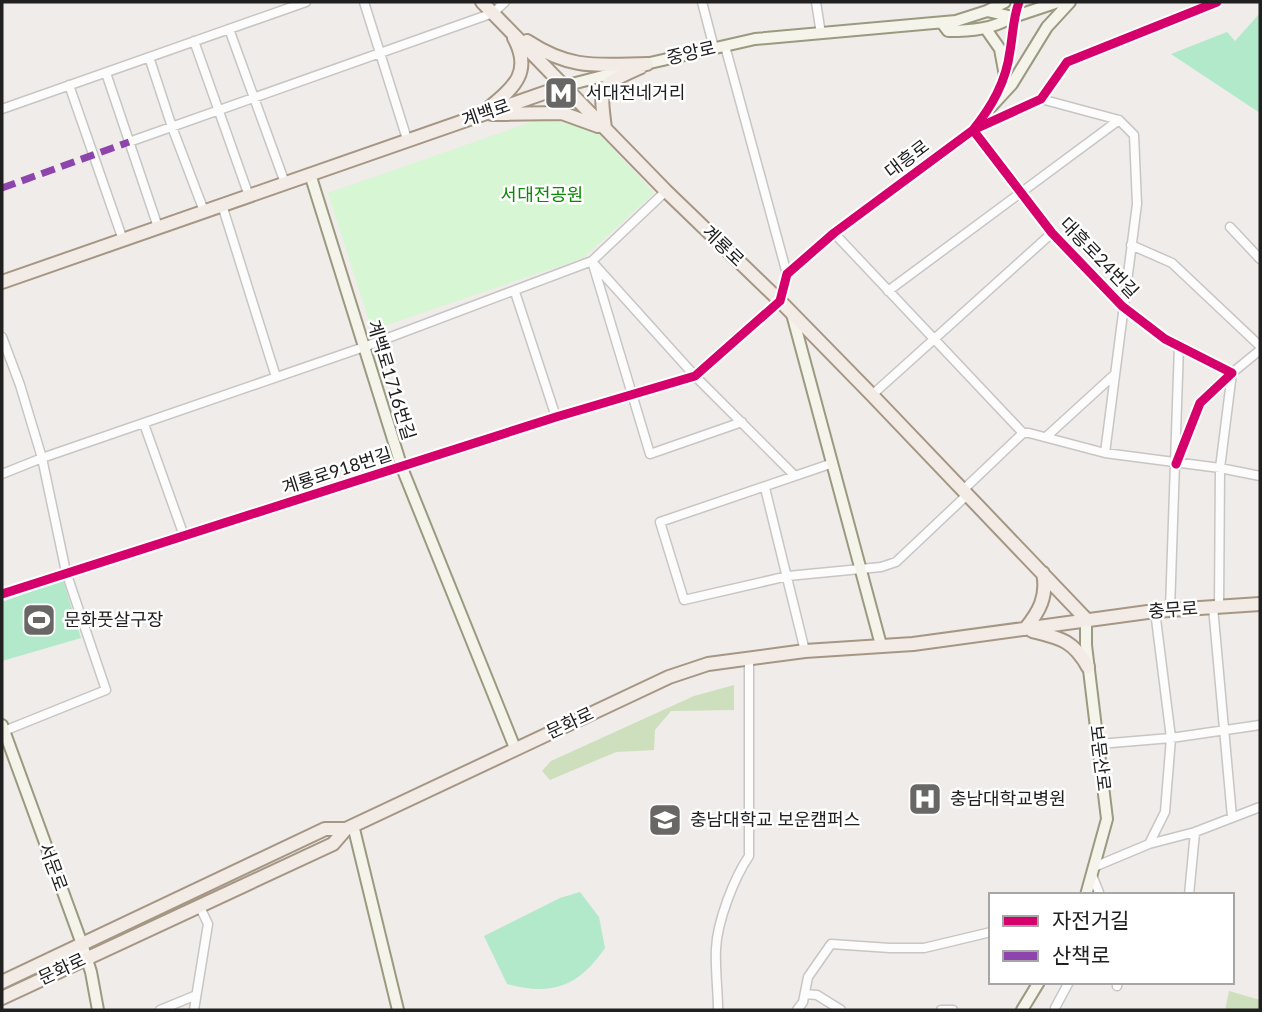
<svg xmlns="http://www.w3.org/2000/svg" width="1262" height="1012" viewBox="0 0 1262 1012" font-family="Lato,'Noto Sans KR',sans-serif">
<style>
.forest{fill:#cddfbc}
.park{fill:#d7f6d3}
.pitch{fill:#b1e9ca}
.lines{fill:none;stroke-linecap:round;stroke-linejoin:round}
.street-casing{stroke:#c7c6c5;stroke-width:11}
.secondary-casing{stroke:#9b997f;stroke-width:14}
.primary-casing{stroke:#a69785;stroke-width:16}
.street{stroke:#fdfcfc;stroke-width:8}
.secondary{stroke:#f5f4eb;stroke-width:10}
.primary{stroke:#f2ebe6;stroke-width:12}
.quiet{stroke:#8e44ad;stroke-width:7;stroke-dasharray:14 7;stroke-linecap:butt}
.cycleway-casing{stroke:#fff;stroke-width:13}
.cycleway{stroke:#d6006c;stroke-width:9}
.labels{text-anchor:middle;stroke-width:5;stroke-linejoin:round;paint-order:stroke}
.street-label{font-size:18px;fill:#202020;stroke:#fff}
.poi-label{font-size:18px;fill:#202020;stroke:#fff;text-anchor:start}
.park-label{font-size:18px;fill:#088a02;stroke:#fff}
</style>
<rect width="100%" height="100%" fill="#efece9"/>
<path class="forest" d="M 734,685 L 734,710 L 671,711 L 655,730 L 654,750 L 616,752 L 550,780 L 542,771 L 551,761 L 694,696 Z
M 1229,991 L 1260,1000 L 1260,1010 L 1225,1010 Z"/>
<path class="park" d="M 534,121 L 573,123 L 598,133 L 654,193 L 583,258 L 372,330 L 328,193 Z"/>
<path class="pitch" d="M 1260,13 L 1260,113 L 1171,54 L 1227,32 L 1235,41 Z
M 63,580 L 81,638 L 2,661 L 2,602 Z
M 580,892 L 599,917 L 605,948 C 578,987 552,996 507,984 L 484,936 L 560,898 Z"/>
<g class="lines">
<defs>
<path id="street" d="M 364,2 L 407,139
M 702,2 L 714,48
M 816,2 L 821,34
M 229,29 L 285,183
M 194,41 L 249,196
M 725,46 L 787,274
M 149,57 L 172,127 L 204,211
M 106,73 L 158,227
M 69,85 L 123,240
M 1041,99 L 1119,120 L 1134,135 L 1137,204 L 1105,453
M 2,109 L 306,2
M 129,142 L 493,13 L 505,2
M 222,205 L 276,377
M 1230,227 L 1260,259
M 834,233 L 1023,433 L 1029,433 L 1105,453 L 1220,468 L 1260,476
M 1131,245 L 1172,263 L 1260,346
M 592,261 L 650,454 L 742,422
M 594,264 L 695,376 L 794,475
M 888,291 L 1119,120
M 515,292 L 556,417
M 2,337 L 20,385 L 42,458 L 66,572 L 106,690 L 4,731
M 872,395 L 1052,233
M 144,424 L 184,536
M 1046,437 L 1115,374
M 833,463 L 660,522 L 684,600 L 788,576 L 881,567 L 896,562 L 967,495
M 1176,464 L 1200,403 L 1232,373 L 1165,339 L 1122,306 L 1052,233 L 973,130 L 1041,99 L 1067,62 L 1217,2
M 2,474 L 42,458 L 364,347 L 592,261 L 666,191
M 765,488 L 805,651
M 962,491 L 1023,433
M 2,594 L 556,417 L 695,376 L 780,301 L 787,274 L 834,233 L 973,130 C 992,106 1006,82 1010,51 C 1013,34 1013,18 1019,2
M 1213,607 L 1232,817
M 1219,607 L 1220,468 L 1232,373 L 1260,350
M 1170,609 L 1179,346
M 1099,744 L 1171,738 L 1260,725
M 1149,844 L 1165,812 L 1171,738 L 1155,611
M 1094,867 L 1149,844 L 1195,832 L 1260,807
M 1092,875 L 1100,895
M 1189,895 L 1195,832
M 1117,986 L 1118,982
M 805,994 L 817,995 L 841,1010
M 1055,1008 L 1069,982
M 160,1010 L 194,996
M 194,1010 L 208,924 L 199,905
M 718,1010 C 718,990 715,969 716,949 C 717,922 734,878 749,856 L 749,657
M 797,1010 L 803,1002 L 808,977 L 831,944 L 890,948 L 924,948 L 991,932
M 941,1010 L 953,1010"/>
<path id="secondary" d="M 987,11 L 1013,17 L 1058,2
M 942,23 L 948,31 C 972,31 992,29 1013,17
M 986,29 L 1000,49 L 1005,76
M 641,65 L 755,39 L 956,21 L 987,11 L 1005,2
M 564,86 L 626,70
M 989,109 L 1012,84 L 1047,27 L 1070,2
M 310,174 L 402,468 L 515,748
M 792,314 L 881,645
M 2,725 L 82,944 L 91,972 L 98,1010
M 353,825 L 398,1010
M 1086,895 L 1107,819 L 1086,645 L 1086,619
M 1022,1010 L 1039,982"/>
<path id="primary" d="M 482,2 L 666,191 L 780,301 L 872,395 L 1086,619
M 527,41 C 571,70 597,65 647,64
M 490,107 C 515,87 532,71 514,38
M 492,114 L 562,113 L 598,126
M 605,128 C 599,83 600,86 641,67
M 2,282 L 564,86
M 1025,629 C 1039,612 1048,596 1043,573
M 1032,631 C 1060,638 1073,640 1088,667
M 2,982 L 325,829 L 346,829
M 2,998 L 333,844 L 346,829 L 669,677 L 708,664 L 805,651 L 913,644 L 1155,611 L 1260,604"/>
</defs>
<use href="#street" class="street-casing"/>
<use href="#secondary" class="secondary-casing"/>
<use href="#primary" class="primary-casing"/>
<use href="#street" class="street"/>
<use href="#secondary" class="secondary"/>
<use href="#primary" class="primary"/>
<path class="quiet" d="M 2,188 L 129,142"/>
<defs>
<path id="cycleway" d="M 1176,464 L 1200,403 L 1232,373 L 1165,339 L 1122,306 L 1052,233 L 973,130 L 1041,99 L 1067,62 L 1217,2
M 2,594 L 556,417 L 695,376 L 780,301 L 787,274 L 834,233 L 973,130 C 992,106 1006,82 1010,51 C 1013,34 1013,18 1019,2"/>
</defs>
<use href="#cycleway" class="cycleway-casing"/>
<use href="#cycleway" class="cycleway"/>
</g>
<defs>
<symbol id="metro-square" viewBox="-11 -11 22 22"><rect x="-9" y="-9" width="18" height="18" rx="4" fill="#686766" stroke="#fff"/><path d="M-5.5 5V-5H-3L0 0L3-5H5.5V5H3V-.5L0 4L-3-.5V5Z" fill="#fff"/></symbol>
<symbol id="stadium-square" viewBox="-11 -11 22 22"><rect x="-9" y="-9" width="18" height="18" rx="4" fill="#686766" stroke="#fff"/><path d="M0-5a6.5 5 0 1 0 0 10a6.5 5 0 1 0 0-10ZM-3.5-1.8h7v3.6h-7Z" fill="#fff"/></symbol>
<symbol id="hospital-square" viewBox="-11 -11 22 22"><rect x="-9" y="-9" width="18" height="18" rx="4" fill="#686766" stroke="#fff"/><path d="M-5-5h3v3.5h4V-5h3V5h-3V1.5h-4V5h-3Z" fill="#fff"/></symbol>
<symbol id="university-square" viewBox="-11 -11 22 22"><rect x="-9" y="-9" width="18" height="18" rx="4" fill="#686766" stroke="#fff"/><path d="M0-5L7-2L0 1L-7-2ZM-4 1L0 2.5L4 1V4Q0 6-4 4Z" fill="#fff"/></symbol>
</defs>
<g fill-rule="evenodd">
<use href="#metro-square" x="542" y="74" width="38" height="38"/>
<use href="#stadium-square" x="20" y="601" width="38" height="38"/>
<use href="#hospital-square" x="906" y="780" width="38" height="38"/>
<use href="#university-square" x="646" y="801" width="38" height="38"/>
</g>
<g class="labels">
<g class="street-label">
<text transform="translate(691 53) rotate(-13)" y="6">중앙로</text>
<text transform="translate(486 113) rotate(-19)" y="6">계백로</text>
<text transform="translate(907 159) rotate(-37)" y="6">대흥로</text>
<text transform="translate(723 246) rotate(44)" y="6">계룡로</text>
<text transform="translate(1099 258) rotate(46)" y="6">대흥로24번길</text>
<text transform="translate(391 380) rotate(73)" y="6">계백로1716번길</text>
<text transform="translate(337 471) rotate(-18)" y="6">계룡로918번길</text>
<text transform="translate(1173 610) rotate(-4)" y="6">충무로</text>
<text transform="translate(570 723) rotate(-25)" y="6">문화로</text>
<text transform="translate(1100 758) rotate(83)" y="6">보문산로</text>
<text transform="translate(53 867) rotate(70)" y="6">서문로</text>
<text transform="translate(62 969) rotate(-25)" y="6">문화로</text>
</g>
<g class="poi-label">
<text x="586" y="99">서대전네거리</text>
<text x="64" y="626">문화풋살구장</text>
<text x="950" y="805">충남대학교병원</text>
<text x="690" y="826">충남대학교 보운캠퍼스</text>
</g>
<g class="park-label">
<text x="542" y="201">서대전공원</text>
</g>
</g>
<rect width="1262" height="1012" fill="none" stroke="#202020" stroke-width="7"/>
<rect x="989" y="893" width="245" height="91" fill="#ffffff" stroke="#a6a6a6" stroke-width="2"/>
<rect x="1003" y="916" width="35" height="10" fill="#d6006c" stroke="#a6a6a6" stroke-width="2"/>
<text x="1052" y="928" font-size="21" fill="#202020">자전거길</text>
<rect x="1003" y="951" width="35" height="10" fill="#8e44ad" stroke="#a6a6a6" stroke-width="2"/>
<text x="1052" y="963" font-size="21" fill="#202020">산책로</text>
</svg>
